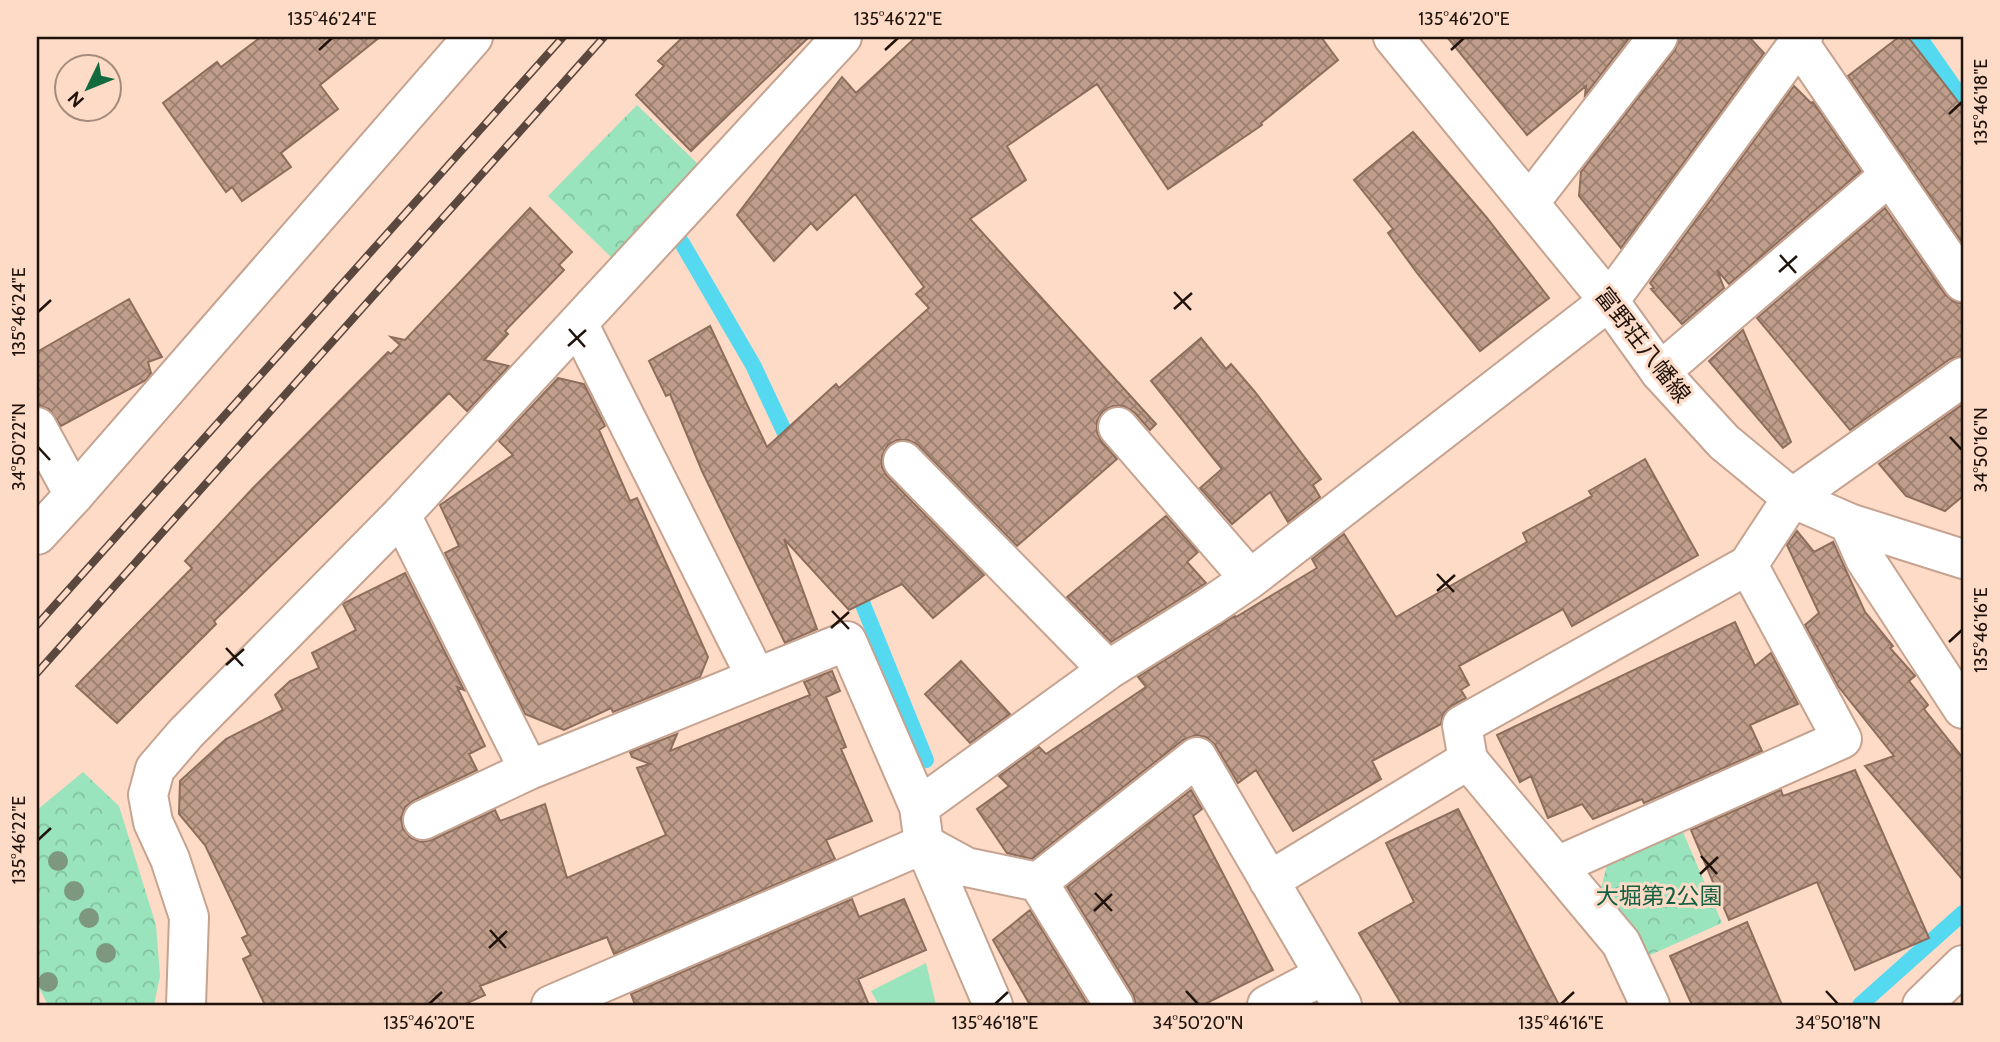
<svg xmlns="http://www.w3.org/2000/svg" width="2000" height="1042" viewBox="0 0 2000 1042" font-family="Cabin,'Noto Sans JP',sans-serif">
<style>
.grass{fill:#99e3bd}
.park{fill:url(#park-crowns)}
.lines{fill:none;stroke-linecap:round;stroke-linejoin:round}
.stream{stroke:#54d9f1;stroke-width:16}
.building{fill:url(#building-cross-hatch);stroke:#8d6e5c;stroke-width:2}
.street-casing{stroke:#c5a390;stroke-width:42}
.secondary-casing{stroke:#c5a390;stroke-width:42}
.street{stroke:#fff;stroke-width:38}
.secondary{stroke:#fff;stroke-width:38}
.rail-casing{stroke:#5a483e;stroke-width:8}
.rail{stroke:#fedbc7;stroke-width:5;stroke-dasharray:16;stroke-linecap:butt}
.tree{fill:#7d987e}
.ticks{fill:none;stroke:#1f130c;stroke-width:2.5}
.labels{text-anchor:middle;stroke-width:6;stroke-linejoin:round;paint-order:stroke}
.street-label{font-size:23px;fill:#1f130c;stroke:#fedbc7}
.park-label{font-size:23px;fill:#136142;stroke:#fedbc7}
.neatline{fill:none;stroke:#1f130c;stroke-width:2.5}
.ticks-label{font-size:18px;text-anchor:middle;fill:#1f130c}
</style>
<defs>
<pattern id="park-crowns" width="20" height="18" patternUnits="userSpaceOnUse" patternTransform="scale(1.75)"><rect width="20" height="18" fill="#99e3bd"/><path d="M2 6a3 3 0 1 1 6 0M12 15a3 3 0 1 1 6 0" fill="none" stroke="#83c2a1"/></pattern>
<pattern id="building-cross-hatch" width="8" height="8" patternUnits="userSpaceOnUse" patternTransform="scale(1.75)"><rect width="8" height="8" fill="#c09e8b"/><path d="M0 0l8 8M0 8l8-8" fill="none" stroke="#9b8070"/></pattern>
</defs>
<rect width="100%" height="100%" fill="#fedbc7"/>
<path class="grass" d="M 926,963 L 936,1005 L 879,1005 L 871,991 Z"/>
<path class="park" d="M 637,105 L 701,167 L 613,259 L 548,196 Z
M 83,772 L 119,806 L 156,925 L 160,976 L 154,1005 L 48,1005 L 37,984 L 37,810 Z
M 1683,832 L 1722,923 L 1650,955 L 1598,900 L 1607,865 Z"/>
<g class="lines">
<path class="stream" d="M 1919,37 L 1963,100
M 682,243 L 753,365 L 793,450
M 855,585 L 926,760
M 1860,1005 L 1963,913"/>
</g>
<path class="building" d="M 261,37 L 380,37 L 320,85 L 338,109 L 281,153 L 291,167 L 242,201 L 232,187 L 226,192 L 163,103 L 217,62 L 221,67 Z
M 683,37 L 809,37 L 691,151 L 636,95 L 664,66 L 658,61 Z
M 916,37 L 1321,37 L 1338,60 L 1261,123 L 1262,125 L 1168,189 L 1097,84 L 1007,146 L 1026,180 L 970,219 L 1156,424 L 1150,430 L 1135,413 L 1124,406 L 1113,406 L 1103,411 L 1097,421 L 1097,432 L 1101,441 L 1117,459 L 1017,546 L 918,445 L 908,440 L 897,440 L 888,445 L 882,456 L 882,467 L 887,476 L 984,575 L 933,618 L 902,584 L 849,610 L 784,539 L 817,629 L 785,643 L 702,471 L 670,394 L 666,396 L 649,361 L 710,326 L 767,447 L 836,384 L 839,388 L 929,308 L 916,294 L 924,287 L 855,194 L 817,230 L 811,223 L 774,261 L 737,215 L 842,77 L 856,93 Z
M 1447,37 L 1630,37 L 1585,95 L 1586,86 L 1527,135 Z
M 1679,37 L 1749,37 L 1764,53 L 1621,248 L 1579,196 L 1581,172 L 1675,50 Z
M 1899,37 L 1908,37 L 1963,108 L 1963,244 L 1848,76 Z
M 1794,86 L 1811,103 L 1813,102 L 1861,171 L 1729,284 L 1717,270 L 1724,288 L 1682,324 L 1651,289 L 1654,288 L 1650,283 Z
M 1413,132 L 1487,218 L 1549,298 L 1480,351 L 1417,273 L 1388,233 L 1393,229 L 1354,180 Z
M 530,208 L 572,252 L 559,265 L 564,270 L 505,331 L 508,334 L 484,360 L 509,366 L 467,411 L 449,393 L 214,621 L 216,624 L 117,723 L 76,686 L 192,568 L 185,561 L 253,488 L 388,352 L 391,354 L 400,345 L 391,337 L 405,340 Z
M 1885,208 L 1945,294 L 1953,301 L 1963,304 L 1963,356 L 1950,359 L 1850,430 L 1757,318 Z
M 129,299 L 162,357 L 148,362 L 151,373 L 146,380 L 61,426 L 49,409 L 37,405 L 37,352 Z
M 1743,330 L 1791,442 L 1783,448 L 1709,361 Z
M 1201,338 L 1226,369 L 1231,364 L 1255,392 L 1321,479 L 1313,485 L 1320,497 L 1288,522 L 1270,492 L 1232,524 L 1200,488 L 1222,469 L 1151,381 Z
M 558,378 L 584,384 L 605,426 L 599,430 L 630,501 L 637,498 L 708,657 L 700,677 L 613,712 L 611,708 L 564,730 L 525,714 L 445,553 L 459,546 L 440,505 L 513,455 L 499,441 Z
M 1963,404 L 1963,496 L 1945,511 L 1906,496 L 1879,464 Z
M 1645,459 L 1698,555 L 1572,626 L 1563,609 L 1459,666 L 1469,685 L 1461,690 L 1466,698 L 1451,706 L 1443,715 L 1441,724 L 1372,761 L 1381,779 L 1293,831 L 1256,770 L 1238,783 L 1215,745 L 1206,737 L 1196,735 L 1183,740 L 1032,859 L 1007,853 L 977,809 L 1009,786 L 999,776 L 1039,747 L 1046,754 L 1146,687 L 1138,677 L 1235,616 L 1236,617 L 1317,568 L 1312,559 L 1344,534 L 1396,617 L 1527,542 L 1523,533 L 1592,496 L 1589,491 Z
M 1166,516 L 1198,552 L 1187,562 L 1206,583 L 1111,642 L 1067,597 Z
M 1797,531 L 1814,552 L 1833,542 L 1865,612 L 1893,646 L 1890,648 L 1915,676 L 1909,681 L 1928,705 L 1924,709 L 1963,758 L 1963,880 L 1865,766 L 1894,756 L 1838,686 L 1805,625 L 1819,613 L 1787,545 Z
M 405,573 L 464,690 L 457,687 L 485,746 L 469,754 L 477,770 L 414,800 L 405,807 L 401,818 L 403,829 L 411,838 L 421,842 L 432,840 L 495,810 L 500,821 L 545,804 L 567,878 L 666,835 L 637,768 L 650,764 L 632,757 L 630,752 L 677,734 L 670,751 L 810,695 L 804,682 L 832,671 L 840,691 L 826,697 L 846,747 L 841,749 L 872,821 L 826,840 L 835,859 L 614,954 L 607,937 L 480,986 L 485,995 L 463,1005 L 265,1005 L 243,959 L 251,955 L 242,938 L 248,935 L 205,845 L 179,814 L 180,781 L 226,739 L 283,710 L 275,695 L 290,681 L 319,668 L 312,653 L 356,630 L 343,604 L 346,602 Z
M 1735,622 L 1755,666 L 1771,653 L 1798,704 L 1750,725 L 1762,751 L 1644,803 L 1642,799 L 1593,819 L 1582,804 L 1548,818 L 1531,776 L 1520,782 L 1497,735 Z
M 961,661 L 1010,714 L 970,743 L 925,694 Z
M 1855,770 L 1929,938 L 1855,970 L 1817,882 L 1729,920 L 1691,830 L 1781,790 L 1783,796 Z
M 1191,790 L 1202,809 L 1193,816 L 1273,970 L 1203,1005 L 1136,1005 L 1133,994 L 1067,887 Z
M 1458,809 L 1559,1005 L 1402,1005 L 1359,933 L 1414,902 L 1386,843 Z
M 852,899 L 859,917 L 904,899 L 926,950 L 858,979 L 869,1005 L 635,1005 L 631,994 Z
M 1030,910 L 1088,1005 L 1030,1005 L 993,940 Z
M 1747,922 L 1782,1005 L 1692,1005 L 1670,956 Z"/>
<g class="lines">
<defs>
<path id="street" d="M 1799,43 L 1963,282
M 1529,203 L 1658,37
M 578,323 L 756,677
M 1660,372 L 1890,175
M 1118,427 L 1250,579
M 903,461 L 1108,670
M 74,495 L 473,37
M 401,515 L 529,770
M 1849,523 L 1865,559 L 1963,709
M 919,807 L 1108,670 L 1209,607 L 1250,579 L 1609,301 L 1803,37
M 423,820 L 529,770 L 847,641 L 919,807 L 924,844 L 993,1005
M 1557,866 L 1842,739 L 1748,565
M 1269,881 L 1468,760
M 1038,882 L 1114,1005
M 186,1005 L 189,917 L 170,859 L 153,822 L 148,795 L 155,769 L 186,733 L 401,515 L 842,37
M 551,1005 L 924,844 L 966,867 L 1038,882 L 1197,757 L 1342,1005
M 1267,1005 L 1324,975
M 1650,1005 L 1621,943 L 1468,760 L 1462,725 L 1748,565 L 1792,498 L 1963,377
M 1922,1005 L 1963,965"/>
<path id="secondary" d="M 1393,37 L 1609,301 L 1660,372 L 1724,442 L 1792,498 L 1849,523 L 1963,559
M 37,427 L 74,495 L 37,535"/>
</defs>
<use href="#street" class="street-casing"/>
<use href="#secondary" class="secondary-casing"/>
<use href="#street" class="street"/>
<use href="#secondary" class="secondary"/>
<defs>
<path id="rail" d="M 37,625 L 563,37
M 37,673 L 604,37"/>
</defs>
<use href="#rail" class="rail-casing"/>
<use href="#rail" class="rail"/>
</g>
<g class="tree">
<circle cx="58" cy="861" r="10"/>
<circle cx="74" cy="891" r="10"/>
<circle cx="89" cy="918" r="10"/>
<circle cx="106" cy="953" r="10"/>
<circle cx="48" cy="982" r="10"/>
</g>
<path class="ticks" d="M 319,50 L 332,38M 885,50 L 898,38M 1451,50 L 1464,38M 1949,114 L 1962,102M 1780,255 L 1796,273M 1779,272 L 1797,256M 1174,292 L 1191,310M 1174,309 L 1192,293M 38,312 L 51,300M 569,329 L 585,347M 568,346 L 586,330M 1950,437 L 1962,450M 38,447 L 50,460M 1437,574 L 1454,592M 1437,591 L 1455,575M 832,611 L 849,629M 831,628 L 849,612M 1949,642 L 1962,630M 226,648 L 243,666M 226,665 L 244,649M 38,840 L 51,828M 1701,856 L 1717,874M 1700,874 L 1718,857M 1095,893 L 1112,911M 1094,911 L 1112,894M 490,930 L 506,948M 489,948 L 507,931M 1186,991 L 1198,1004M 1826,991 L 1838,1004M 429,1004 L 442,992M 995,1004 L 1008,992M 1561,1004 L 1574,992"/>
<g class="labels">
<g class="street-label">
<text transform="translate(1643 345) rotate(52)" y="8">富野荘八幡線</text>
</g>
<g class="park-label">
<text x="1659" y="904">大堀第2公園</text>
</g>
</g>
<rect width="2000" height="1042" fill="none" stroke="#fedbc7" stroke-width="77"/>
<g transform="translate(88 88) rotate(227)"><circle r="33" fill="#fedbc7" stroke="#a58b7c" stroke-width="2"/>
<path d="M0-5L12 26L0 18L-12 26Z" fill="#126b3e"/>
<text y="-10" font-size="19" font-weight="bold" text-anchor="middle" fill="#1f130c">N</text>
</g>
<rect x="38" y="38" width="1924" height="966" class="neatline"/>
<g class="ticks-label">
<text x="332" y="25">135°46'24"E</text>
<text x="898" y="25">135°46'22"E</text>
<text x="1464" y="25">135°46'20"E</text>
<text transform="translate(1981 102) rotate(-90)" y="6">135°46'18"E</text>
<text transform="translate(19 312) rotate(-90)" y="6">135°46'24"E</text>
<text transform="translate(19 447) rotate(-90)" y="6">34°50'22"N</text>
<text transform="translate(1981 450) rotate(-90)" y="6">34°50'16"N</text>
<text transform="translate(1981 630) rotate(-90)" y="6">135°46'16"E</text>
<text transform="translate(19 840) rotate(-90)" y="6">135°46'22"E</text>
<text x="429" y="1029">135°46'20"E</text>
<text x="995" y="1029">135°46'18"E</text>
<text x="1198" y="1029">34°50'20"N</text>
<text x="1561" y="1029">135°46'16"E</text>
<text x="1838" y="1029">34°50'18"N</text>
</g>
</svg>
